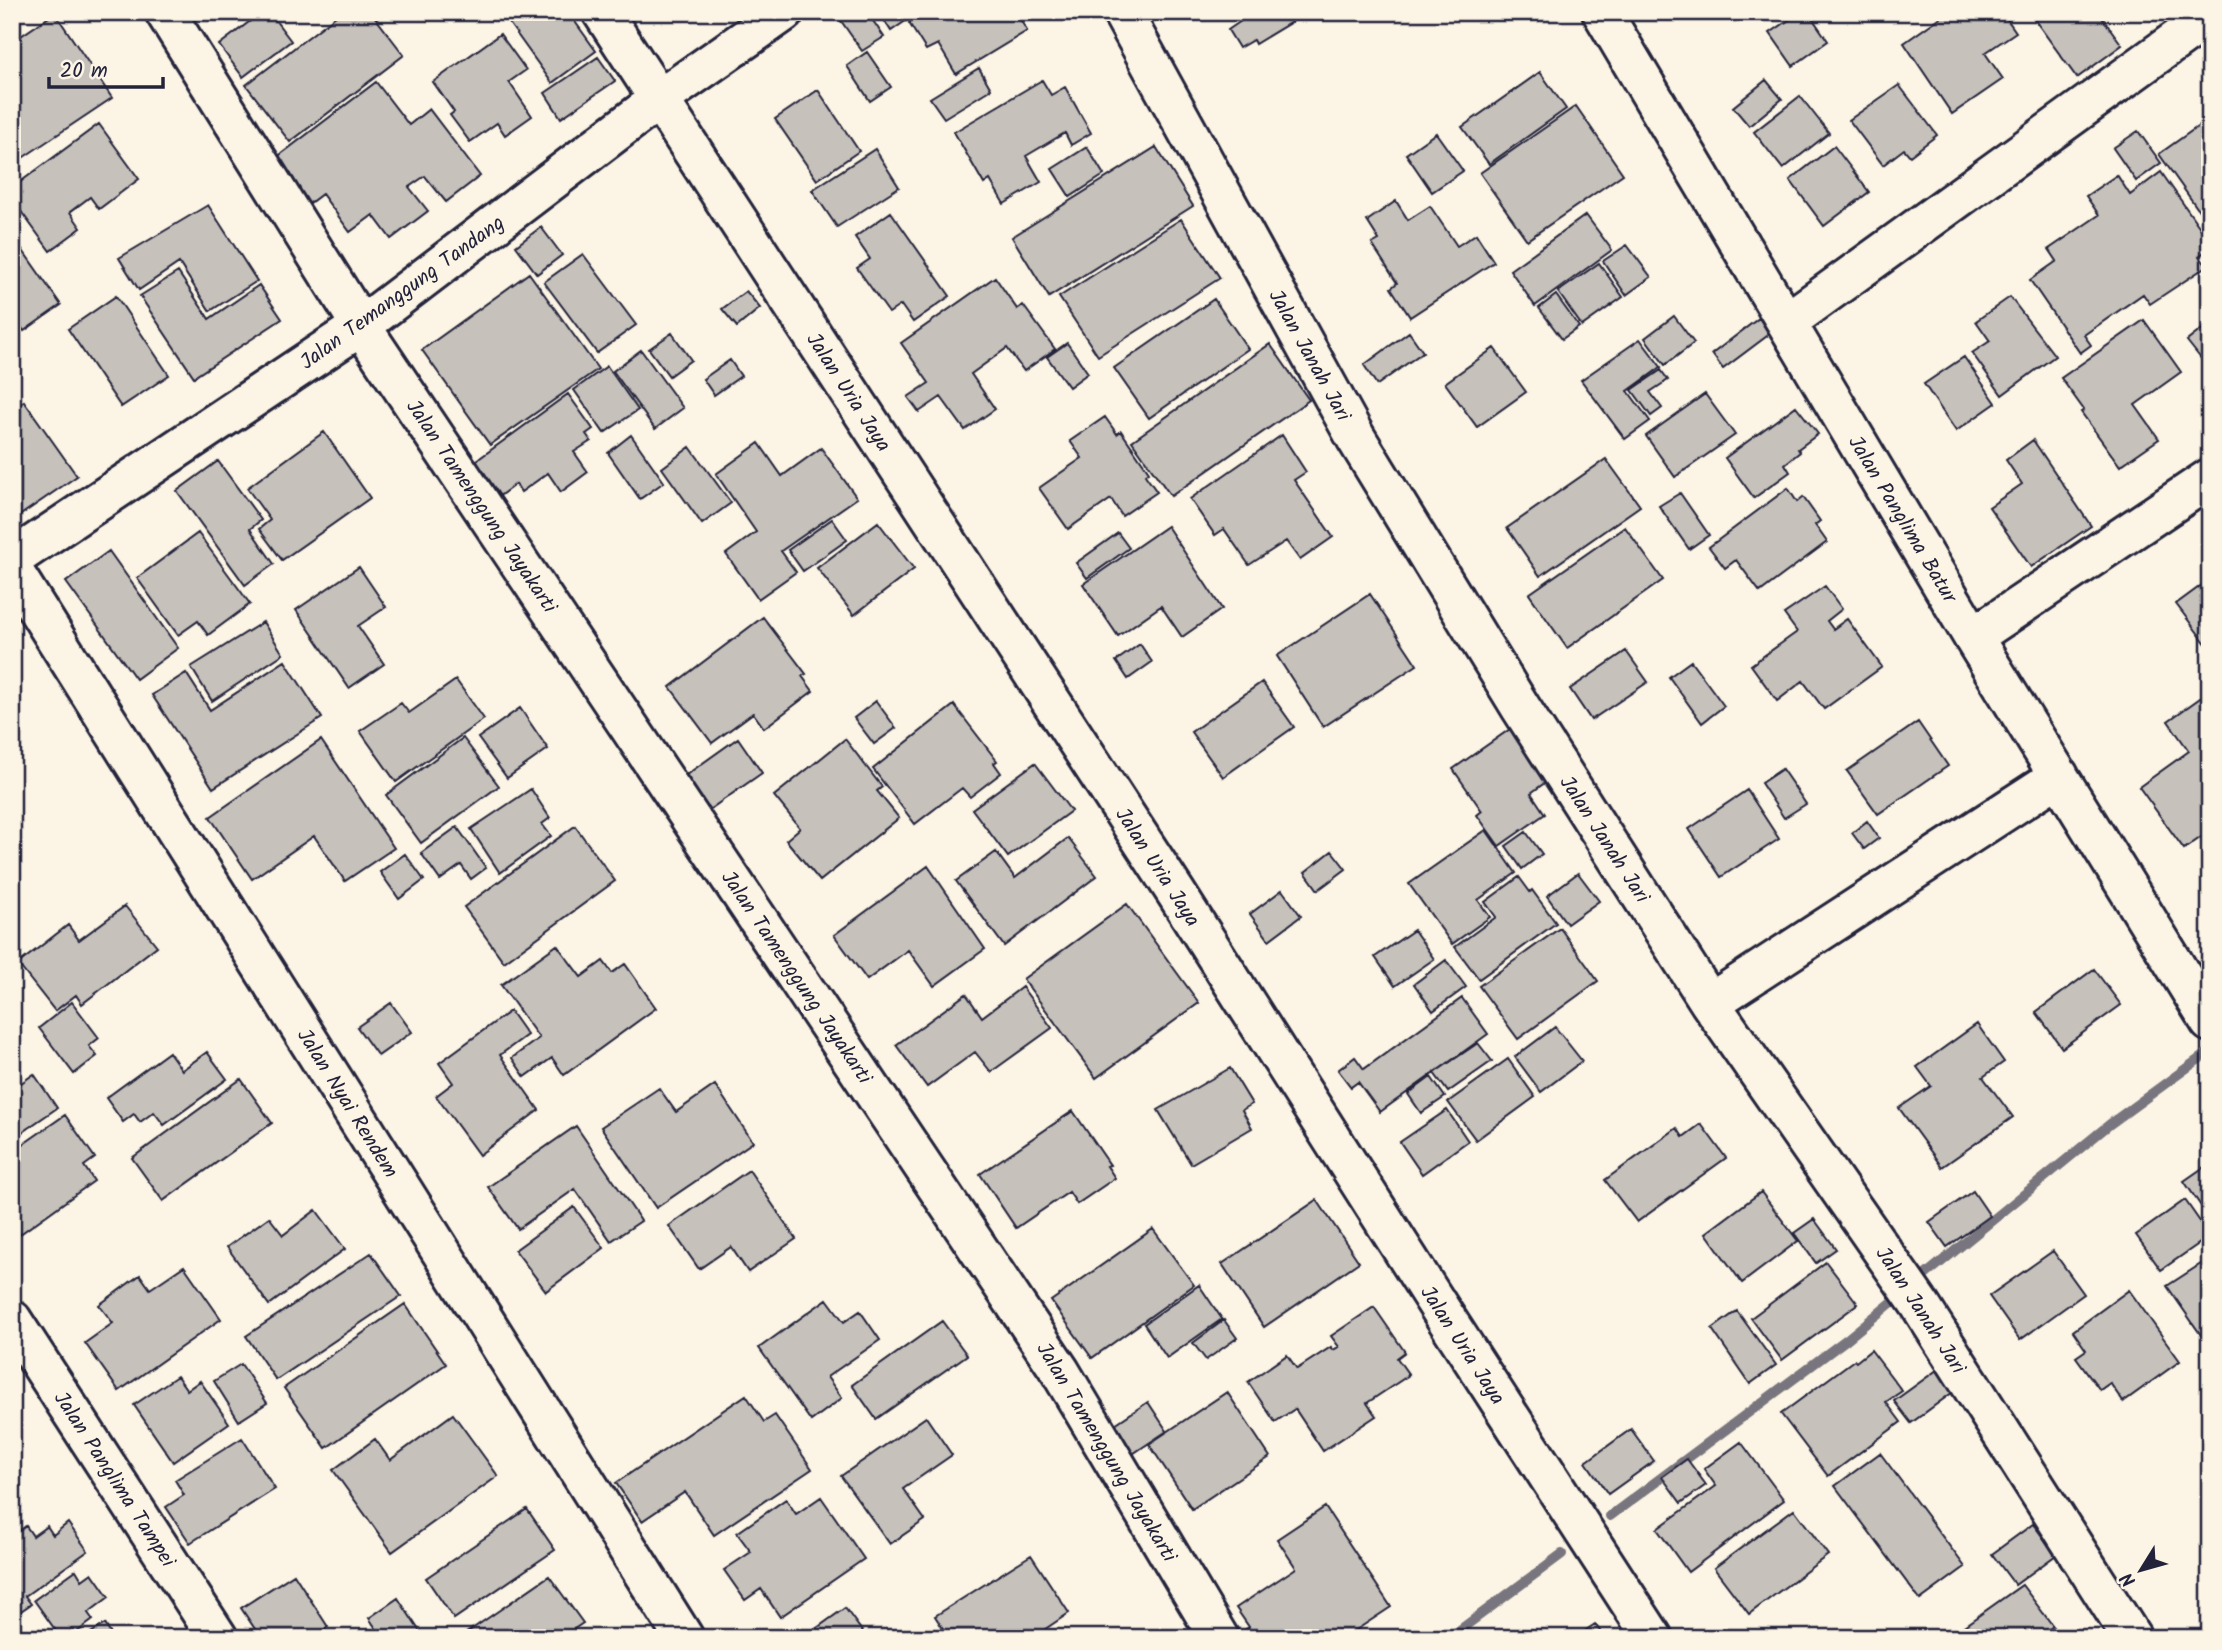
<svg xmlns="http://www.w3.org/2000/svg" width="2222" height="1650" viewBox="0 0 2222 1650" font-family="Kalam,sans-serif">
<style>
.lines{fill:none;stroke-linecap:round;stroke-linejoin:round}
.stream{stroke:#78757e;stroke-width:10}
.building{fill:#c6c1bb;stroke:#22223b;stroke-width:2}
.minor-casing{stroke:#22223b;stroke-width:44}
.minor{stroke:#fcf5e5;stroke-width:38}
.labels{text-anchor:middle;stroke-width:7;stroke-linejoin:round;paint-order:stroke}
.street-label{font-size:21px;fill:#22223b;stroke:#fcf5e5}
</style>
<rect width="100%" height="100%" fill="#fcf5e5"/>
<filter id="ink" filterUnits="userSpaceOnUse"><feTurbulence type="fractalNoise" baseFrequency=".0143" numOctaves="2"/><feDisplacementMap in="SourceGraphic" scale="14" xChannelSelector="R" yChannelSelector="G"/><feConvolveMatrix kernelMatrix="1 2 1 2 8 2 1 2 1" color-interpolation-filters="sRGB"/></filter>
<g filter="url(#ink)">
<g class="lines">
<path class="stream" d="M 1610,1516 L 1847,1339 L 2110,1124 L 2210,1051
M 1449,1638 L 1562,1554"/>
</g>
<path class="building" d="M 262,12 L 269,12 L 291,41 L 243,77 L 219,45 Z
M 341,12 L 371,12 L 404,55 L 290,142 L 246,85 Z
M 501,12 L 568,12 L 596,51 L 552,83 Z
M 847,12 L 867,12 L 884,37 L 862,51 L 839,18 Z
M 879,12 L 902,12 L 907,20 L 891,31 Z
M 925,12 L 1016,12 L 1027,31 L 956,74 L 938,44 L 926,50 L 909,23 Z
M 1236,12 L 1308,12 L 1255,44 L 1253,40 L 1239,48 L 1228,30 L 1241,21 Z
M 1801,12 L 1808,12 L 1828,41 L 1793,66 L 1770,33 Z
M 1948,12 L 2002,12 L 2016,32 L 1985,53 L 2003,79 L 1952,114 L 1904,43 Z
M 2029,12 L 2098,12 L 2122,45 L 2077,78 Z
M 55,13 L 112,98 L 12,165 L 12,42 Z
M 500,34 L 526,70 L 509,82 L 532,116 L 505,135 L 497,123 L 470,142 L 450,115 L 454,112 L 433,82 Z
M 867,52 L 891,87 L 870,101 L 847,66 Z
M 598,57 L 615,81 L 561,118 L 545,93 Z
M 979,68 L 991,89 L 944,118 L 930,98 Z
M 1540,72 L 1566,109 L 1489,164 L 1462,127 Z
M 1042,80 L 1051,95 L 1065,87 L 1091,133 L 1071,145 L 1065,133 L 1026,156 L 1041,182 L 1004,204 L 990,180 L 984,184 L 954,132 Z
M 1766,80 L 1782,99 L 1749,126 L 1733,107 Z
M 376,82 L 409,125 L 429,109 L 480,176 L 446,202 L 425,176 L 409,187 L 428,211 L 391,239 L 373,215 L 350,232 L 322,194 L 302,209 L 268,164 Z
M 1899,85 L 1937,135 L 1910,156 L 1904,149 L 1883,165 L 1849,120 Z
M 818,90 L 859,151 L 817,180 L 775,119 Z
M 1800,96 L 1829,133 L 1783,169 L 1754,132 Z
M 1576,106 L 1623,174 L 1527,240 L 1480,173 Z
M 2210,118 L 2210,226 L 2159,154 Z
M 99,124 L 139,179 L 99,209 L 90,197 L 70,212 L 81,228 L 50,251 L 12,199 L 12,188 Z
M 2138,131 L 2161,163 L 2136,181 L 2113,148 Z
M 1436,133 L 1463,171 L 1432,192 L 1406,154 Z
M 1834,146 L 1869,192 L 1824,226 L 1790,180 Z
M 1087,147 L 1104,175 L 1070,197 L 1052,169 Z
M 1156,147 L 1193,206 L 1049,297 L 1012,237 Z
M 875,149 L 899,187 L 837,227 L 812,190 Z
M 2161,172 L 2210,242 L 2210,248 L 2199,256 L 2207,266 L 2150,304 L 2143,294 L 2084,335 L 2091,345 L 2080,353 L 2030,280 L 2057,261 L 2049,249 L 2099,215 L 2086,196 L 2117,175 L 2130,195 Z
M 1396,201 L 1408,220 L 1430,206 L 1457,246 L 1476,234 L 1494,262 L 1410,317 L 1391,288 L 1397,283 L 1372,244 L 1379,240 L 1367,221 Z
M 208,205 L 257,281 L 210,311 L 179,263 L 139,290 L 119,258 Z
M 891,212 L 950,296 L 913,322 L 901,305 L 889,313 L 857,268 L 870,259 L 855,237 Z
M 1586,215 L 1612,250 L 1535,306 L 1510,270 Z
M 1181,219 L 1220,278 L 1098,356 L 1059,297 Z
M 541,227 L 562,255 L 537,274 L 516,246 Z
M 12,235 L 61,305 L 24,331 L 12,314 Z
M 1627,245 L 1651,277 L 1626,295 L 1603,261 Z
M 583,254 L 636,325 L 597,353 L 544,282 Z
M 1599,263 L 1623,297 L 1582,326 L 1558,292 Z
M 178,272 L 209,319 L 259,285 L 282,319 L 194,377 L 140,296 Z
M 529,273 L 598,369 L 490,445 L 422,350 Z
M 995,277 L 1017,309 L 1023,305 L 1055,349 L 1024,371 L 1007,348 L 971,374 L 995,409 L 965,430 L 941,397 L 919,412 L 908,397 L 929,383 L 901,343 Z
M 746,291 L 760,308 L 737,327 L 722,309 Z
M 1556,295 L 1579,327 L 1562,339 L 1539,308 Z
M 116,296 L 169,375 L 121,407 L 68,329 Z
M 2010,297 L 2055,356 L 2002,395 L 1972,353 L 1990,341 L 1976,321 Z
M 1214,299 L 1248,349 L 1149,418 L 1114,368 Z
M 1674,316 L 1694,343 L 1665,365 L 1645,338 Z
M 1759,318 L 1771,333 L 1723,369 L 1712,354 Z
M 2144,320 L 2181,372 L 2135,405 L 2159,439 L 2120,466 L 2081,412 L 2084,410 L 2061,378 Z
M 2210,323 L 2210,370 L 2187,341 Z
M 1409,332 L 1423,352 L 1377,385 L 1364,365 Z
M 672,333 L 691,360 L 669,376 L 649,349 Z
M 1640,339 L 1661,367 L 1628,391 L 1650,421 L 1625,439 L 1581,380 Z
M 1067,343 L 1088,373 L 1069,387 L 1047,357 Z
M 1270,344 L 1309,400 L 1171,496 L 1132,441 Z
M 1494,348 L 1526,392 L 1477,427 L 1445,383 Z
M 641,350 L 683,408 L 655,429 L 613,371 Z
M 1964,357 L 1996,403 L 1956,431 L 1924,384 Z
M 730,360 L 741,376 L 714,395 L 703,379 Z
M 607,366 L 638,410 L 604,433 L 574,390 Z
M 1661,370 L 1668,380 L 1650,392 L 1662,408 L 1651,416 L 1632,390 Z
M 568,394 L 593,429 L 586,434 L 591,441 L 574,452 L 588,472 L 561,492 L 548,473 L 521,492 L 516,484 L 498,497 L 473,463 Z
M 1705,394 L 1735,435 L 1675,477 L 1646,436 Z
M 24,401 L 77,476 L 12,521 L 12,410 Z
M 1796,406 L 1818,434 L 1798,449 L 1800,452 L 1785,464 L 1790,472 L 1754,498 L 1725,458 Z
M 1105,417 L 1117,434 L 1121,431 L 1149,472 L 1145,475 L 1157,492 L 1122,516 L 1111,499 L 1068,529 L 1039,488 L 1082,458 L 1070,441 Z
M 324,432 L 370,498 L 282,560 L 259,529 L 270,520 L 247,488 Z
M 631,435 L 664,482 L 640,499 L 608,453 Z
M 1282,435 L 1306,472 L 1294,480 L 1333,537 L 1300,560 L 1286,541 L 1249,565 L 1224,529 L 1215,535 L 1190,499 Z
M 2033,440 L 2091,526 L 2031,567 L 1989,507 L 2022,484 L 2006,460 Z
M 759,443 L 782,476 L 821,448 L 857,498 L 781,551 L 796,572 L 758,599 L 726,554 L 756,532 L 716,474 Z
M 690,447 L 731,503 L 702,524 L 662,468 Z
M 1606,459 L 1640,506 L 1540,576 L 1507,528 Z
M 218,461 L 261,520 L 250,529 L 274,564 L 245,585 L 177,491 Z
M 1788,488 L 1797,502 L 1803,497 L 1820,521 L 1815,525 L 1827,542 L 1760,592 L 1736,560 L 1725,568 L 1709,547 Z
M 1680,493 L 1709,535 L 1689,549 L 1659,506 Z
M 832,519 L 847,540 L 803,571 L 788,550 Z
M 878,522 L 914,569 L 854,615 L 817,568 Z
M 1167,526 L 1222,609 L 1182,637 L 1161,606 L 1118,636 L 1083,584 Z
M 1625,527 L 1663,580 L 1567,648 L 1529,594 Z
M 198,533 L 250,604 L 208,635 L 198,621 L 178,635 L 137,578 Z
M 1118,533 L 1129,548 L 1087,578 L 1076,563 Z
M 109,551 L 178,648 L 136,679 L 66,582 Z
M 359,567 L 386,607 L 358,626 L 384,664 L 349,688 L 296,610 Z
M 2210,579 L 2210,649 L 2176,604 Z
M 1825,586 L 1842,609 L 1827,621 L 1833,629 L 1847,619 L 1882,667 L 1824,709 L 1803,681 L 1777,701 L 1751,665 L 1797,632 L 1784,614 Z
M 1370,594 L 1417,665 L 1323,727 L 1277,656 Z
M 763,617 L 806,674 L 802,676 L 813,691 L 764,728 L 753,713 L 712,743 L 670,687 Z
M 263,622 L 283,654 L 212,701 L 191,667 Z
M 1140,644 L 1152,662 L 1128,679 L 1116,661 Z
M 1626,651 L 1648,682 L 1591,720 L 1570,689 Z
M 285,661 L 322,718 L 213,788 L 152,695 L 186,673 L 210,710 Z
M 1691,661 L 1724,706 L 1702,723 L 1669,677 Z
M 456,680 L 484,719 L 396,782 L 360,731 L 401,703 L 409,713 Z
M 1262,682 L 1294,727 L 1223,777 L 1191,732 Z
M 2210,691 L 2210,831 L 2184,849 L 2139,787 L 2189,751 L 2168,721 Z
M 876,701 L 896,728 L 874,744 L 854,718 Z
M 954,705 L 997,761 L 994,763 L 1001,773 L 970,797 L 962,788 L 915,824 L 873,769 Z
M 520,708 L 548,749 L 507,778 L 478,738 Z
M 1918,722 L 1948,766 L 1878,814 L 1847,771 Z
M 1513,727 L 1550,779 L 1531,793 L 1545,814 L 1499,846 L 1477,815 L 1482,811 L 1453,769 Z
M 463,738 L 499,786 L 421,843 L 386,795 Z
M 738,738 L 762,773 L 703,814 L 679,780 Z
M 845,739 L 882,787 L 877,791 L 899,818 L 820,881 L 786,840 L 800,828 L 774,796 Z
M 321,740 L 394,848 L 345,881 L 314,836 L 252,879 L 210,817 Z
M 1035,763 L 1071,811 L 1008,857 L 972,809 Z
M 1782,769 L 1806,804 L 1784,818 L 1761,783 Z
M 531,789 L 550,818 L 542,824 L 551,836 L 500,873 L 471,829 Z
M 1747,790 L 1779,839 L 1721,877 L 1689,829 Z
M 1867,821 L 1879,838 L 1864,849 L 1852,833 Z
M 575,826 L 615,881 L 504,962 L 464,907 Z
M 457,827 L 486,868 L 471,879 L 461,865 L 440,880 L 421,853 Z
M 1486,830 L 1516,873 L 1478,900 L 1490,917 L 1452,944 L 1409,884 Z
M 1526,832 L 1542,854 L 1522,869 L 1506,846 Z
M 1068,838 L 1097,876 L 1004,946 L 956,881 L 996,852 L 1015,878 Z
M 1332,851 L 1346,869 L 1318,890 L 1305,872 Z
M 405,854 L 424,880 L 399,899 L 380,872 Z
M 928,866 L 985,949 L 934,986 L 908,950 L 867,980 L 834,935 Z
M 1578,873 L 1599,901 L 1567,924 L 1547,896 Z
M 1519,877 L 1530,892 L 1532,890 L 1556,923 L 1479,979 L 1455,947 L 1496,917 L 1485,902 Z
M 1282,890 L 1301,916 L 1269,940 L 1250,914 Z
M 1127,904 L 1199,1003 L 1096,1078 L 1023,979 Z
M 125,906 L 157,946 L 82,1004 L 76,995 L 55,1011 L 18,964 L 68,925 L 79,940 Z
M 1560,928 L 1598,981 L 1518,1039 L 1479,986 Z
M 1414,930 L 1434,959 L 1395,986 L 1375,957 Z
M 557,945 L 581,977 L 603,961 L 612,973 L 625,964 L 656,1008 L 564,1075 L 552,1058 L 525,1077 L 512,1058 L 539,1038 L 501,985 Z
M 1446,960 L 1466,987 L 1433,1011 L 1414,984 Z
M 2094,969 L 2121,1005 L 2062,1048 L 2036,1012 Z
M 1022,987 L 1052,1028 L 991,1072 L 975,1052 L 927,1087 L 896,1045 L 966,994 L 982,1017 Z
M 1462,998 L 1488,1034 L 1380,1112 L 1358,1082 L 1351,1087 L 1338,1070 L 1355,1057 L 1364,1069 Z
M 72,1002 L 99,1038 L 89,1046 L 97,1056 L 74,1074 L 39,1028 Z
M 391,1003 L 412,1032 L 378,1056 L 357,1027 Z
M 510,1011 L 527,1035 L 500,1055 L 539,1110 L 479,1155 L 436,1096 L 453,1083 L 439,1063 Z
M 1977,1024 L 2004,1062 L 1983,1077 L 2013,1117 L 1942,1167 L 1899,1108 L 1931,1086 L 1917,1067 Z
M 1555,1027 L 1582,1061 L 1541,1092 L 1515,1057 Z
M 1478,1043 L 1492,1061 L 1448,1092 L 1434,1073 Z
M 169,1052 L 182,1070 L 207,1052 L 227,1079 L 164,1125 L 154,1112 L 140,1122 L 134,1114 L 123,1122 L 106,1098 Z
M 1508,1059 L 1535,1097 L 1476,1140 L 1448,1102 Z
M 1230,1068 L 1252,1104 L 1242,1110 L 1252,1128 L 1191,1164 L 1158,1110 Z
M 34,1074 L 57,1108 L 12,1139 L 12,1085 L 14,1088 Z
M 1431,1077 L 1445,1097 L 1421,1113 L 1408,1094 Z
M 241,1079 L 272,1123 L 163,1201 L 132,1158 Z
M 715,1085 L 753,1142 L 656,1208 L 601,1127 L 659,1088 L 676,1112 Z
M 1447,1110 L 1468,1141 L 1422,1174 L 1400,1142 Z
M 1073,1111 L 1110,1165 L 1107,1166 L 1115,1178 L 1077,1204 L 1069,1192 L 1016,1228 L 980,1174 Z
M 65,1115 L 95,1158 L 84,1166 L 94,1181 L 16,1237 L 12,1231 L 12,1152 Z
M 1701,1124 L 1726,1158 L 1637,1222 L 1605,1180 L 1677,1128 L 1683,1137 Z
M 576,1126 L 641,1221 L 611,1241 L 575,1189 L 518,1229 L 488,1187 Z
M 2210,1163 L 2210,1204 L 2203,1209 L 2184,1181 Z
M 749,1170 L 796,1239 L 748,1272 L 731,1247 L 699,1269 L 669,1226 Z
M 1973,1191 L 1990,1216 L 1947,1247 L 1929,1222 Z
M 1761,1192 L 1798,1241 L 1742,1283 L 1706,1233 Z
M 1317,1200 L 1359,1262 L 1264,1327 L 1222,1264 Z
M 2185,1200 L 2210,1236 L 2161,1270 L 2136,1235 Z
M 574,1207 L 604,1248 L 546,1291 L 515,1250 Z
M 316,1210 L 345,1249 L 269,1305 L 227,1247 L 269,1217 L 283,1235 Z
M 1814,1219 L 1836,1249 L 1816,1263 L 1794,1233 Z
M 1153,1229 L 1194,1285 L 1092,1358 L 1051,1301 Z
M 2053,1251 L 2084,1294 L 2020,1340 L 1989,1296 Z
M 371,1253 L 401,1296 L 276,1380 L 246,1336 Z
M 2210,1258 L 2210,1348 L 2167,1286 Z
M 1826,1262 L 1858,1304 L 1782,1360 L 1751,1318 Z
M 184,1266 L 221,1319 L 119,1391 L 85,1343 L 113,1323 L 99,1305 L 140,1275 L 150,1289 Z
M 1199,1285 L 1222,1319 L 1167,1358 L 1144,1324 Z
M 2129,1290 L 2180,1361 L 2123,1402 L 2110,1383 L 2100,1390 L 2076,1357 L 2086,1350 L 2073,1331 Z
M 827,1299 L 844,1322 L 860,1311 L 880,1340 L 827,1377 L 842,1398 L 811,1421 L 759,1348 Z
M 405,1304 L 446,1364 L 326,1448 L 284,1388 Z
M 1374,1307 L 1405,1352 L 1397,1358 L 1409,1375 L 1367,1403 L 1376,1416 L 1323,1451 L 1295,1409 L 1275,1422 L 1248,1382 L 1287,1355 L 1297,1369 L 1331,1347 L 1333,1350 L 1339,1347 L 1331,1336 Z
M 1737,1311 L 1776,1365 L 1750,1384 L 1712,1329 Z
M 1224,1320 L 1237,1338 L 1206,1360 L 1193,1343 Z
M 942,1321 L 967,1355 L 876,1419 L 852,1385 Z
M 1871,1350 L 1902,1391 L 1886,1402 L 1901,1422 L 1828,1476 L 1781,1414 L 1854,1360 L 1856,1362 Z
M 241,1364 L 267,1403 L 239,1421 L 214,1381 Z
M 1937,1370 L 1953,1392 L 1911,1423 L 1894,1401 Z
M 177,1376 L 187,1390 L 200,1381 L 229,1423 L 173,1462 L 134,1405 Z
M 1227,1392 L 1270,1457 L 1192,1509 L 1149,1444 Z
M 746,1395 L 764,1422 L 775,1415 L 812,1469 L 714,1535 L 685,1492 L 642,1521 L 616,1483 Z
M 1148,1402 L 1167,1431 L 1128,1457 L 1109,1428 Z
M 453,1414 L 498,1476 L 392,1552 L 333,1470 L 375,1439 L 390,1460 Z
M 926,1417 L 952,1455 L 903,1489 L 925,1520 L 890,1544 L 841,1476 Z
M 1631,1429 L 1654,1461 L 1608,1494 L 1586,1462 Z
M 242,1438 L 275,1489 L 190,1543 L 166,1507 L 184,1495 L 175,1480 Z
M 1741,1442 L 1784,1500 L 1688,1572 L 1657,1529 L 1716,1486 L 1704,1469 Z
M 1880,1453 L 1965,1567 L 1920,1600 L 1835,1486 Z
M 1687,1459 L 1706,1485 L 1681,1503 L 1662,1477 Z
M 821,1497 L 864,1559 L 780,1617 L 761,1589 L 745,1600 L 724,1570 L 751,1552 L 737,1533 L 786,1499 L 796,1514 Z
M 1325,1507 L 1391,1607 L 1344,1638 L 1233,1638 L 1249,1627 L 1236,1608 L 1296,1568 L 1277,1539 Z
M 527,1509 L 555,1550 L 454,1619 L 426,1578 Z
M 1794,1509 L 1828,1555 L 1749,1614 L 1714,1568 Z
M 68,1523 L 88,1551 L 25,1596 L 31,1604 L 12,1617 L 12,1536 L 26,1526 L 33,1536 L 47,1526 L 53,1535 Z
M 2033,1524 L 2056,1555 L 2015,1585 L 1992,1554 Z
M 1031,1555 L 1069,1613 L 1038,1634 L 1041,1638 L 949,1638 L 935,1616 Z
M 76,1570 L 82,1580 L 92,1573 L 109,1597 L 88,1613 L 93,1620 L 69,1638 L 61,1638 L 34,1600 Z
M 294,1574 L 328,1627 L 312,1638 L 261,1638 L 241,1608 Z
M 549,1576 L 583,1623 L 561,1638 L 459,1638 Z
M 2022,1585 L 2053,1626 L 2038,1638 L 1947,1638 Z
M 398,1598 L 424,1638 L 371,1638 L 379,1633 L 369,1618 Z
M 845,1608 L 867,1638 L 803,1638 Z
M 105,1624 L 113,1638 L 83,1638 Z
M 1595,1624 L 1605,1638 L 1574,1638 Z"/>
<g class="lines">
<defs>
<path id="minor" d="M 165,12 L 361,326 L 1060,1371 L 1219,1638
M 602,12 L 1176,893 L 1442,1312 L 1653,1638
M 1122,12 L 1356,438 L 1521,708 L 1710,1003 L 1920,1305 L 2132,1638
M 1602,12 L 1973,637 L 2210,1022
M 1787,322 L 2210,16
M 12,559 L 361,326 L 658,100 L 784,12
M 12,569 L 684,1638
M 1973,637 L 2210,478
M 1710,1003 L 2059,776
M 12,1320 L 218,1638"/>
</defs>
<use href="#minor" class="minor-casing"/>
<use href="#minor" class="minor"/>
</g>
</g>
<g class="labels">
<g class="street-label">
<text transform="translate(402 292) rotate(-36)" y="7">Jalan Temanggung Tandang</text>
<text transform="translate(1310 355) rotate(61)" y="7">Jalan Janah Jari</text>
<text transform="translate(849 392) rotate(57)" y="7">Jalan Uria Jaya</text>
<text transform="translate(482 506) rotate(56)" y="7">Jalan Tamenggung Jayakarti</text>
<text transform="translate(1903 519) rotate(59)" y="7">Jalan Panglima Batur</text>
<text transform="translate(1605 839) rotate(57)" y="7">Jalan Janah Jari</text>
<text transform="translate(1158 867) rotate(57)" y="7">Jalan Uria Jaya</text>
<text transform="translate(797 977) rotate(56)" y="7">Jalan Tamenggung Jayakarti</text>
<text transform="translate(348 1103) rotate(58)" y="7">Jalan Nyai Rendem</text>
<text transform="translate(1921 1310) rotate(57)" y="7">Jalan Janah Jari</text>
<text transform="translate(1463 1345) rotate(57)" y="7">Jalan Uria Jaya</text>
<text transform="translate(1107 1452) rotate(59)" y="7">Jalan Tamenggung Jayakarti</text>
<text transform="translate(115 1479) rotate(57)" y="7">Jalan Panglima Tampei</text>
</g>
</g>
<rect width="2222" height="1650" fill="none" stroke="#fcf5e5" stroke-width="42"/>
<rect x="21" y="21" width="2180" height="1608" fill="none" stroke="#22223b" stroke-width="2.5" filter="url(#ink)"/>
<g transform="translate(2141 1570) rotate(233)" stroke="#fcf5e5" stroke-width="5" paint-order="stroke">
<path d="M0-5L12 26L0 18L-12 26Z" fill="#22223b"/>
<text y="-10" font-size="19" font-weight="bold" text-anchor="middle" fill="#22223b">N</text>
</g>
<path d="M49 77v10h114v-10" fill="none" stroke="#22223b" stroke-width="3.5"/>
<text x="60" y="77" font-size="21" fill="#22223b" stroke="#fcf5e5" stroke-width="5" paint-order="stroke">20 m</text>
</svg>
